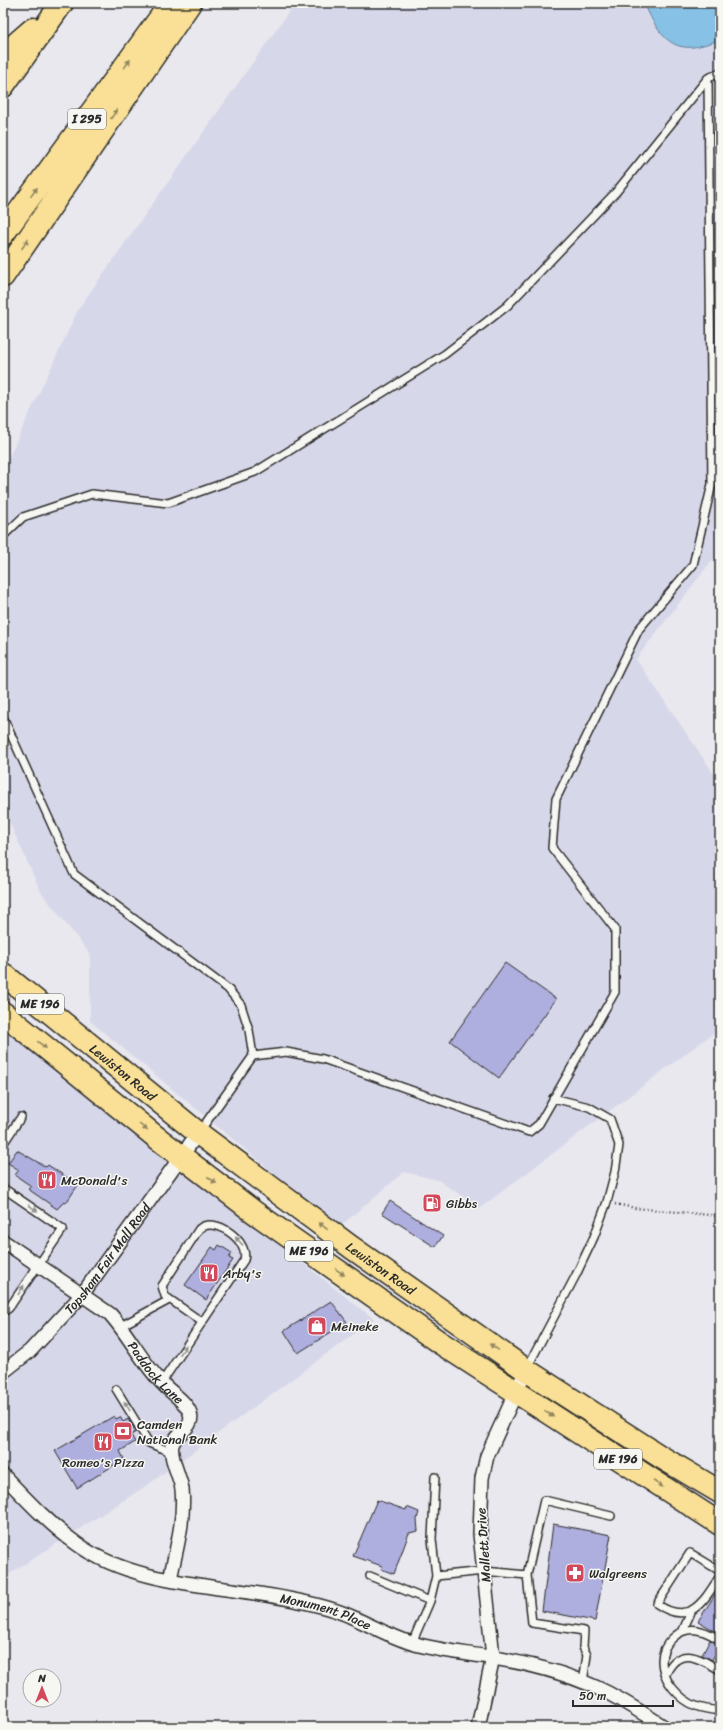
<svg xmlns="http://www.w3.org/2000/svg" width="723" height="1730" viewBox="0 0 723 1730" font-family="Sriracha,sans-serif">
<style>
.built{fill:#d7d7ea}
.water{fill:#88c1e6;stroke:#63859b}
.building{fill:#aeaedf;stroke:#2b2b2b}
.lines{fill:none;stroke-linecap:round;stroke-linejoin:round}
.service-casing{stroke:#2b2b2b;stroke-width:10}
.minor-casing{stroke:#2b2b2b;stroke-width:16}
.trunk-casing{stroke:#2b2b2b;stroke-width:25}
.motorway-casing{stroke:#2b2b2b;stroke-width:25}
.path{stroke:#2b2b2b;stroke-width:2.5;stroke-dasharray:1 3;stroke-linecap:butt}
.service{stroke:#f6f6f2;stroke-width:7}
.minor{stroke:#f6f6f2;stroke-width:13}
.trunk{stroke:#f9e096;stroke-width:22}
.motorway{stroke:#f9e096;stroke-width:22}
.oneway{fill:#928660}
.oneway2{fill:#90908e}
.labels{text-anchor:middle;stroke-width:3;stroke-linejoin:round;paint-order:stroke}
.shield{fill:#f6f6f2;stroke:#686867;stroke-width:1}
.shield-label{font-size:12px;font-weight:bold;fill:#2b2b2b}
.street-label{font-size:13px;fill:#2b2b2b;stroke:#f6f6f2}
.poi-label{font-size:13px;fill:#2b2b2b;stroke:#f6f6f2;text-anchor:start}
</style>
<rect width="100%" height="100%" fill="#e8e8ee"/>
<filter id="ink" filterUnits="userSpaceOnUse"><feTurbulence type="fractalNoise" baseFrequency=".025" numOctaves="2"/><feDisplacementMap in="SourceGraphic" scale="8" xChannelSelector="R" yChannelSelector="G"/><feConvolveMatrix kernelMatrix="1 2 1 2 8 2 1 2 1" color-interpolation-filters="sRGB"/></filter>
<g filter="url(#ink)">
<path class="built" d="M 295,3 L 720,3 L 720,550 L 636,659 L 720,783 L 720,1028 L 480,1208 L 438,1180 L 404,1172 L 339,1227 L 90,1021 L 90,954 L 41,892 L 3,808 L 3,470 L 79,308 Z
M 3,1029 L 374,1319 L 149,1484 L 3,1578 Z"/>
<path class="water" d="M 644,3 L 720,3 L 720,40 C 709,43 695,49 684,47 C 662,44 652,20 644,3 Z"/>
<path class="building" d="M 505,963 L 556,999 L 499,1078 L 450,1041 Z
M 17,1150 L 46,1167 L 48,1165 L 78,1185 L 66,1203 L 64,1202 L 57,1209 L 28,1189 L 31,1186 L 15,1175 L 19,1170 L 8,1163 Z
M 390,1201 L 443,1236 L 435,1247 L 382,1213 Z
M 219,1245 L 232,1253 L 229,1258 L 233,1260 L 206,1300 L 185,1285 L 212,1247 L 216,1250 Z
M 331,1301 L 347,1322 L 298,1353 L 284,1331 Z
M 114,1416 L 116,1419 L 120,1417 L 123,1422 L 128,1419 L 136,1432 L 131,1435 L 135,1442 L 120,1451 L 124,1459 L 77,1488 L 55,1451 Z
M 377,1500 L 406,1510 L 407,1507 L 419,1512 L 417,1519 L 418,1531 L 409,1533 L 394,1574 L 381,1569 L 382,1566 L 353,1556 Z
M 553,1524 L 611,1535 L 595,1621 L 542,1611 Z
M 720,1587 L 720,1634 L 698,1621 Z
M 710,1640 L 720,1645 L 712,1660 L 702,1655 Z"/>
<g class="lines">
<defs>
<path id="service" d="M 3,536 L 23,517 L 92,494 L 168,503 L 255,472 L 445,354 L 507,306 L 616,192 L 708,78 L 720,73
M 3,717 L 74,874 L 228,989 L 241,1005 L 249,1030 L 253,1056 L 286,1052 L 323,1059 L 529,1132 L 539,1124 L 615,992 L 615,929 L 552,848 L 556,799 L 639,629 L 693,565 L 712,484 L 708,78
M 200,1131 L 253,1056
M 3,1144 L 21,1117
M 3,1188 L 63,1229 L 9,1308 L 3,1312
M 121,1326 L 169,1300
M 527,1368 L 576,1275 L 594,1237 L 607,1202 L 615,1172 L 619,1145 L 610,1119 L 589,1107 L 553,1098
M 162,1382 L 244,1260 C 250,1241 214,1215 199,1229 L 162,1286 L 165,1296 L 202,1322
M 116,1389 L 149,1443 L 171,1452
M 435,1477 L 432,1539 L 436,1576 L 484,1571 L 527,1575 L 532,1623 L 584,1631 L 583,1647 L 587,1655 L 583,1682
M 720,1571 L 690,1553 L 657,1604 C 690,1627 704,1601 720,1576
M 527,1575 L 544,1500 L 611,1516
M 370,1576 L 430,1601 L 436,1576
M 683,1630 L 691,1612
M 720,1640 C 713,1636 706,1631 697,1630 C 680,1627 662,1643 662,1661 C 662,1680 679,1699 696,1706 C 703,1709 712,1710 720,1711
M 412,1643 L 430,1601
M 666,1674 C 679,1645 699,1658 720,1670"/>
<g id="minor">
<path id="s1" d="M 3,1241 L 110,1314 C 130,1336 143,1365 165,1386 C 173,1394 186,1402 190,1413 C 195,1428 175,1433 172,1445 C 169,1457 180,1476 182,1489 C 185,1520 176,1550 170,1579"/>
<path id="s2" d="M 3,1372 L 30,1351 L 81,1296 L 198,1133"/>
<path id="s3" d="M 3,1475 C 26,1499 49,1524 77,1544 C 134,1586 222,1585 289,1599 C 310,1603 333,1608 352,1617 C 372,1626 391,1637 412,1643 C 439,1651 466,1653 494,1658 C 532,1664 573,1675 608,1693 C 627,1703 646,1715 664,1727"/>
<path d="M 478,1727 L 493,1657 L 480,1534 L 482,1478 L 487,1456 L 526,1370"/>
</g>
<g id="trunk">
<path id="s4" d="M 3,974 L 198,1133 L 351,1247 L 526,1370 L 661,1457 L 720,1492"/>
<path d="M 3,1013 L 156,1137 L 254,1212 L 439,1342 L 720,1524"/>
</g>
<path id="motorway" d="M 3,55 L 33,29
M 3,86 L 62,3
M 3,234 L 171,3
M 3,276 L 190,3"/>
</defs>
<use href="#service" class="service-casing"/>
<use href="#minor" class="minor-casing"/>
<use href="#trunk" class="trunk-casing"/>
<use href="#motorway" class="motorway-casing"/>
<path class="path" d="M 615,1204 L 635,1208 L 720,1216"/>
<use href="#service" class="service"/>
<use href="#minor" class="minor"/>
<use href="#trunk" class="trunk"/>
<use href="#motorway" class="motorway"/>
</g>
<defs><path id="oneway-solid" d="M-6-.8H1V-3.2L6.5 0L1 3.2V.8H-6Z"/></defs>
<g class="oneway">
<use href="#oneway-solid" transform="translate(127 64) rotate(-54)"/>
<use href="#oneway-solid" transform="translate(114 114) rotate(-56)"/>
<use href="#oneway-solid" transform="translate(34 192) rotate(-54)"/>
<use href="#oneway-solid" transform="translate(25 244) rotate(-56)"/>
<use href="#oneway-solid" transform="translate(42 1045) rotate(39)"/>
<use href="#oneway-solid" transform="translate(143 1127) rotate(39)"/>
<use href="#oneway-solid" transform="translate(212 1180) rotate(37)"/>
<use href="#oneway-solid" transform="translate(323 1226) rotate(-143)"/>
<use href="#oneway-solid" transform="translate(340 1272) rotate(35)"/>
<use href="#oneway-solid" transform="translate(494 1347) rotate(-145)"/>
<use href="#oneway-solid" transform="translate(549 1414) rotate(33)"/>
<use href="#oneway-solid" transform="translate(658 1484) rotate(33)"/>
</g>
<g class="oneway2">
<use href="#oneway-solid" transform="translate(33 1208) rotate(34)"/>
<use href="#oneway-solid" transform="translate(239 1241) rotate(-133)"/>
<use href="#oneway-solid" transform="translate(21 1290) rotate(-58)"/>
<use href="#oneway-solid" transform="translate(183 1350) rotate(-56)"/>
<use href="#oneway-solid" transform="translate(127 1406) rotate(-121)"/>
</g>
</g>
<defs>
<symbol id="restaurant-square" viewBox="-11 -11 22 22"><rect x="-9" y="-9" width="18" height="18" rx="4" fill="#d1495b" stroke="#f6f6f2"/><path d="M-5-6h1v4h1v-4h1v4h1v-4h1v5L-1.5 .5V6h-2V.5L-5-1ZM5-6V6H3V1.5H1.5Q1.5-4 5-6Z" fill="#fff"/></symbol>
<symbol id="fuel-square" viewBox="-11 -11 22 22"><rect x="-9" y="-9" width="18" height="18" rx="4" fill="#d1495b" stroke="#f6f6f2"/><path d="M-5.5-6h7V0h2V4h1.3V-2.5L3-4.5l.8-.8L6-3V5H2.5V1h-1V6h-7ZM-4.2-4.7v3.2H.2V-4.7Z" fill="#fff"/></symbol>
<symbol id="shop-square" viewBox="-11 -11 22 22"><rect x="-9" y="-9" width="18" height="18" rx="4" fill="#d1495b" stroke="#f6f6f2"/><path d="M-5-2.5h2.3a2.7 3.5 0 0 1 5.4 0H5L5.5 6h-11ZM-1.5-2.5h3a1.5 2.3 0 0 0-3 0Z" fill="#fff"/></symbol>
<symbol id="bank-square" viewBox="-11 -11 22 22"><rect x="-9" y="-9" width="18" height="18" rx="4" fill="#d1495b" stroke="#f6f6f2"/><path d="M-6-4H6V4H-6ZM0-2.3a2.3 2.3 0 1 0 0 4.6a2.3 2.3 0 1 0 0-4.6Z" fill="#fff"/></symbol>
<symbol id="pharmacy-square" viewBox="-11 -11 22 22"><rect x="-9" y="-9" width="18" height="18" rx="4" fill="#d1495b" stroke="#f6f6f2"/><path d="M-2-6h4v4h4v4h-4v4h-4v-4h-4v-4h4Z" fill="#fff"/></symbol>
</defs>
<g fill-rule="evenodd">
<use href="#restaurant-square" x="36" y="1169" width="22" height="22"/>
<use href="#fuel-square" x="421" y="1192" width="22" height="22"/>
<use href="#restaurant-square" x="198" y="1262" width="22" height="22"/>
<use href="#shop-square" x="306" y="1315" width="22" height="22"/>
<use href="#bank-square" x="112" y="1420" width="22" height="22"/>
<use href="#restaurant-square" x="92" y="1431" width="22" height="22"/>
<use href="#pharmacy-square" x="564" y="1562" width="22" height="22"/>
</g>
<g class="labels">
<g class="shield">
<rect x="68" y="109" width="38" height="20" rx="3"/>
<rect x="16" y="994" width="48" height="20" rx="3"/>
<rect x="285" y="1241" width="48" height="20" rx="3"/>
<rect x="594" y="1449" width="48" height="20" rx="3"/>
</g>
<g class="shield-label">
<text x="87" y="123">I 295</text>
<text x="40" y="1008">ME 196</text>
<text x="309" y="1255">ME 196</text>
<text x="618" y="1463">ME 196</text>
</g>
<g class="street-label">
<text dy="5" stroke="none"><textPath href="#s4" startOffset="155">Lewiston Road</textPath></text>
<text dy="5" stroke="none"><textPath href="#s2" startOffset="155">Topsham Fair Mall Road</textPath></text>
<text dy="5" stroke="none"><textPath href="#s4" startOffset="479">Lewiston Road</textPath></text>
<text dy="5" stroke="none"><textPath href="#s1" startOffset="204">Paddock Lane</textPath></text>
<text transform="translate(483 1545) rotate(-94)" y="5">Mallett Drive</text>
<text dy="5" stroke="none"><textPath href="#s3" startOffset="361">Monument Place</textPath></text>
</g>
<g class="poi-label">
<text x="61" y="1185">McDonald's</text>
<text x="446" y="1208">Gibbs</text>
<text x="223" y="1278">Arby's</text>
<text x="331" y="1331">Meineke</text>
<text x="137" y="1429">Camden<tspan x="137" dy="15">National Bank</tspan></text>
<text x="103" y="1467" text-anchor="middle">Romeo's Pizza</text>
<text x="589" y="1578">Walgreens</text>
</g>
</g>
<rect width="723" height="1730" fill="none" stroke="#f6f6f2" stroke-width="16"/>
<rect x="8" y="8" width="707" height="1714" fill="none" stroke="#2b2b2b" stroke-width="1.5" filter="url(#ink)"/>
<g transform="translate(42 1688)"><circle r="19" fill="#f6f6f2" stroke="#a5a5a2"/>
<path d="M0-3L7 15L0 10L-7 15Z" fill="#d1495b"/>
<text y="-6" font-size="11" font-weight="bold" text-anchor="middle" fill="#2b2b2b">N</text>
</g>
<path d="M573 1700v6h100v-6" fill="none" stroke="#2b2b2b" stroke-width="2"/>
<text x="579" y="1700" font-size="12" fill="#2b2b2b" stroke="#f6f6f2" stroke-width="3" paint-order="stroke">50 m</text>
</svg>
